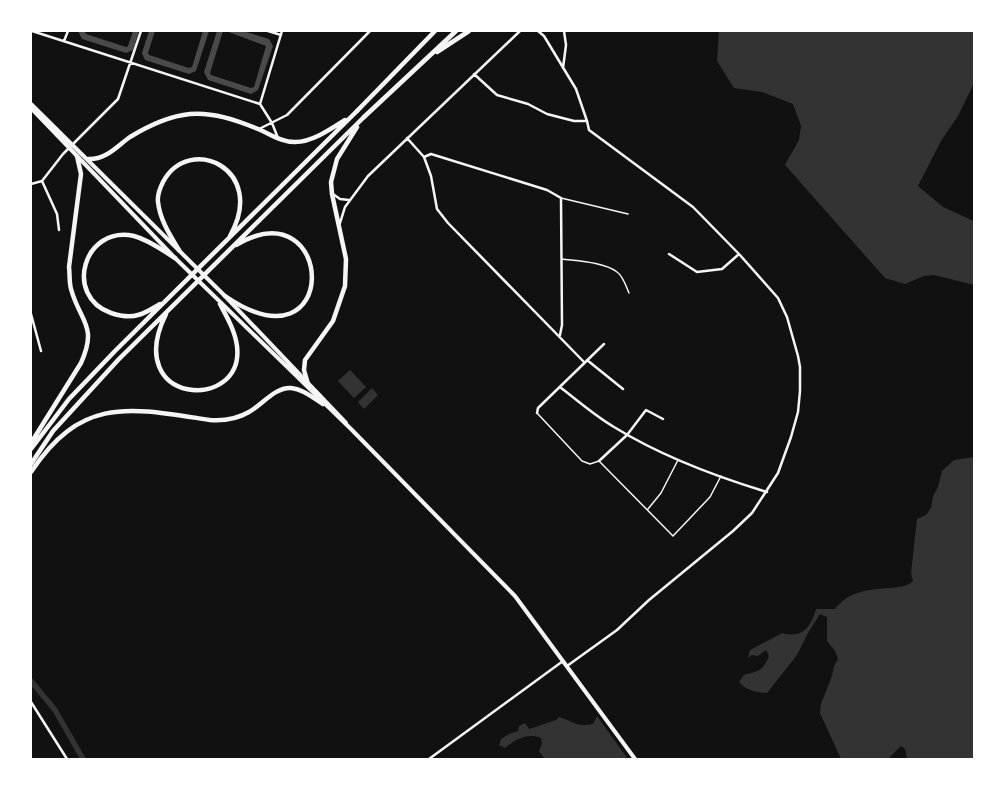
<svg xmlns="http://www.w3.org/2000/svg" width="1005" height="790" viewBox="0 0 1005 790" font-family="Figtree,sans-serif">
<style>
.water{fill:#333}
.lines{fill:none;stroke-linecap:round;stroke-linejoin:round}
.canal{stroke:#333;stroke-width:5.5}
.building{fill:#4a4a4a}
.service{stroke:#f5f5f5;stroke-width:1.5}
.minor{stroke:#f5f5f5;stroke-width:2.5}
.primary{stroke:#f5f5f5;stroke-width:4}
.trunk{stroke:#f5f5f5;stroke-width:4.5}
.motorway{stroke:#f5f5f5;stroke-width:4.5}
</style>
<rect width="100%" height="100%" fill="#111"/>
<path class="water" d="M 719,31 L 974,31 L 974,83 L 958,116 L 941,141 L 918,186 L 943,207 L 974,221 L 974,285 L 934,275 L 924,276 L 905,284 L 885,278 L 785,165 L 799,140 L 801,126 L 793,104 L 762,92 L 734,88 L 717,61 Z
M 350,370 L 366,387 L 354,398 L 338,381 Z
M 372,388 L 378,395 L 364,409 L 358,402 Z
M 974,457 L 974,759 L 907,759 L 905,749 L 901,746 L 888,759 L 841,759 L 820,713 L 821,704 L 832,676 L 834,666 L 838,659 L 835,651 L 827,641 L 827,617 L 820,614 L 808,633 L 797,655 L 767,693 C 755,692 747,691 739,682 L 744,675 C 757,671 763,672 769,656 L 766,650 L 758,656 L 752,655 L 748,658 L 750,650 L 782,633 C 802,639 811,627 816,609 L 835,609 C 858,579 899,595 913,581 L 911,573 L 917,519 L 926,515 L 931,508 L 933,496 L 938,487 L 942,471 L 954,460 Z
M 597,716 L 628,759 L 545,759 L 539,751 L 542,744 L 541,738 C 528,732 514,740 505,748 L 499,745 L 501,739 L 509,734 L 518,731 L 519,726 L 525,723 L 529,729 L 556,720 L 559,717 C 573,721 577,728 593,724 Z"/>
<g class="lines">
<path class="canal" d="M 31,681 L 55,710 L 83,759"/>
</g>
<path class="building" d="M 78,31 L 85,31 L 86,34 L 126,47 L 128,46 L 133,31 L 139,31 L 133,50 L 126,53 L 82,39 Z
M 149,31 L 155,31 L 148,53 L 149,55 L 189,68 L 192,67 L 203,31 L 209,31 L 196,71 L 189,74 L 145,60 L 142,53 Z
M 217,31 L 223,31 L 210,73 L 211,75 L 251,88 L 254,87 L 266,46 L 226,31 L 243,31 L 269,39 L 273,46 L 258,90 L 251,94 L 208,80 L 204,72 Z"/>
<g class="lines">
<path class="service" d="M 561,198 L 628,214
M 562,259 C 577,261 604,262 617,272 C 623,276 626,286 629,293
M 537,413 L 582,461 L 590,464 L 599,461 L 673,536 L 710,497 L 721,476
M 648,509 L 661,493 L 678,460"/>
<path class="minor" d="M 32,31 L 260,104
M 268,31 L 281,35
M 538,31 L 544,36 L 576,89 L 587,121
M 64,41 L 68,31
M 563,68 L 566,45 L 564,31
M 474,74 L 497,95 L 528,104 L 547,114 L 574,121 L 587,121 L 589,130 L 693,207 L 739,254 L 778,298 L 787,317 L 798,356 L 800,367 L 800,391 L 798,412 L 791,437 L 778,473 L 752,513 L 733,531 L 649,600 L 617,630 L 567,666
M 260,104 L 282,31
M 260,104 L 272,123 L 278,138
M 259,129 L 287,115 L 370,31
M 407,138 L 424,157 L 431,176 L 437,209 L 448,223 L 584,362
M 424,157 L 431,154 L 547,190 L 561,198 L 562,325 L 560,335
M 42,181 L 63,154 L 118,99 L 141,31
M 31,184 L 42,181 L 57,214 L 59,230
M 333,194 L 340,199 L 349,200
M 340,223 L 345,207 L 368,176 L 520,31
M 669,254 L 697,272 L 722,269 L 739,254
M 31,314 L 41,351
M 587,360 L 623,389
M 560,387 C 578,401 595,416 614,427 C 661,456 714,476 767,492
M 537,413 L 538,408 L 604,344
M 599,461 L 627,435 L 646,410 L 663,419
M 31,702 L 67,759
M 429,759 L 563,661"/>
<path class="primary" d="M 31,104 L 225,296 L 346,423
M 31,108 L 175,258 L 351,429 L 515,596 L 635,759"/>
<path class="trunk" d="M 437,52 L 469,31
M 357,111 L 435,31
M 364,117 L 456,31"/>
<path class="motorway" d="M 88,159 C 106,160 117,146 130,137 C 148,126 169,116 190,114 C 213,112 236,120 258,129 C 270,134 281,142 295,142 C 312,142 331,129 345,120
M 179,250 C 170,235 160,220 158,202 C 157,195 160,188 163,182 C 189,133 268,169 230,236
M 225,296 C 342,376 336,186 236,245
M 160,304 C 153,308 146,313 138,315 C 129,318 120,316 111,313 C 63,296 84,225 134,236 C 149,240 162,250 175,258
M 166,314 C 121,405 245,413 237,346 C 235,331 227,317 220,304
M 308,384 L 304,370 L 305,360 L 333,321 L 345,286 L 346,259 L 332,194 L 331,182 L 337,159 L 357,127
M 31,443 L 81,363 C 98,325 80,322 71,289 C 69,282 70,274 69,267 L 81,174 L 77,156
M 31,449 L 69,399 L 115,351 L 357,111
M 31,464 L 53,431 L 119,359 L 364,117
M 31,472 C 82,395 131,408 210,420 C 224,421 237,419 249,412 C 262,405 275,387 291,388 C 303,389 313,398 323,404"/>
</g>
<rect width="1005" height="790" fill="none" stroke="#ffffff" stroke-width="64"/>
</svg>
